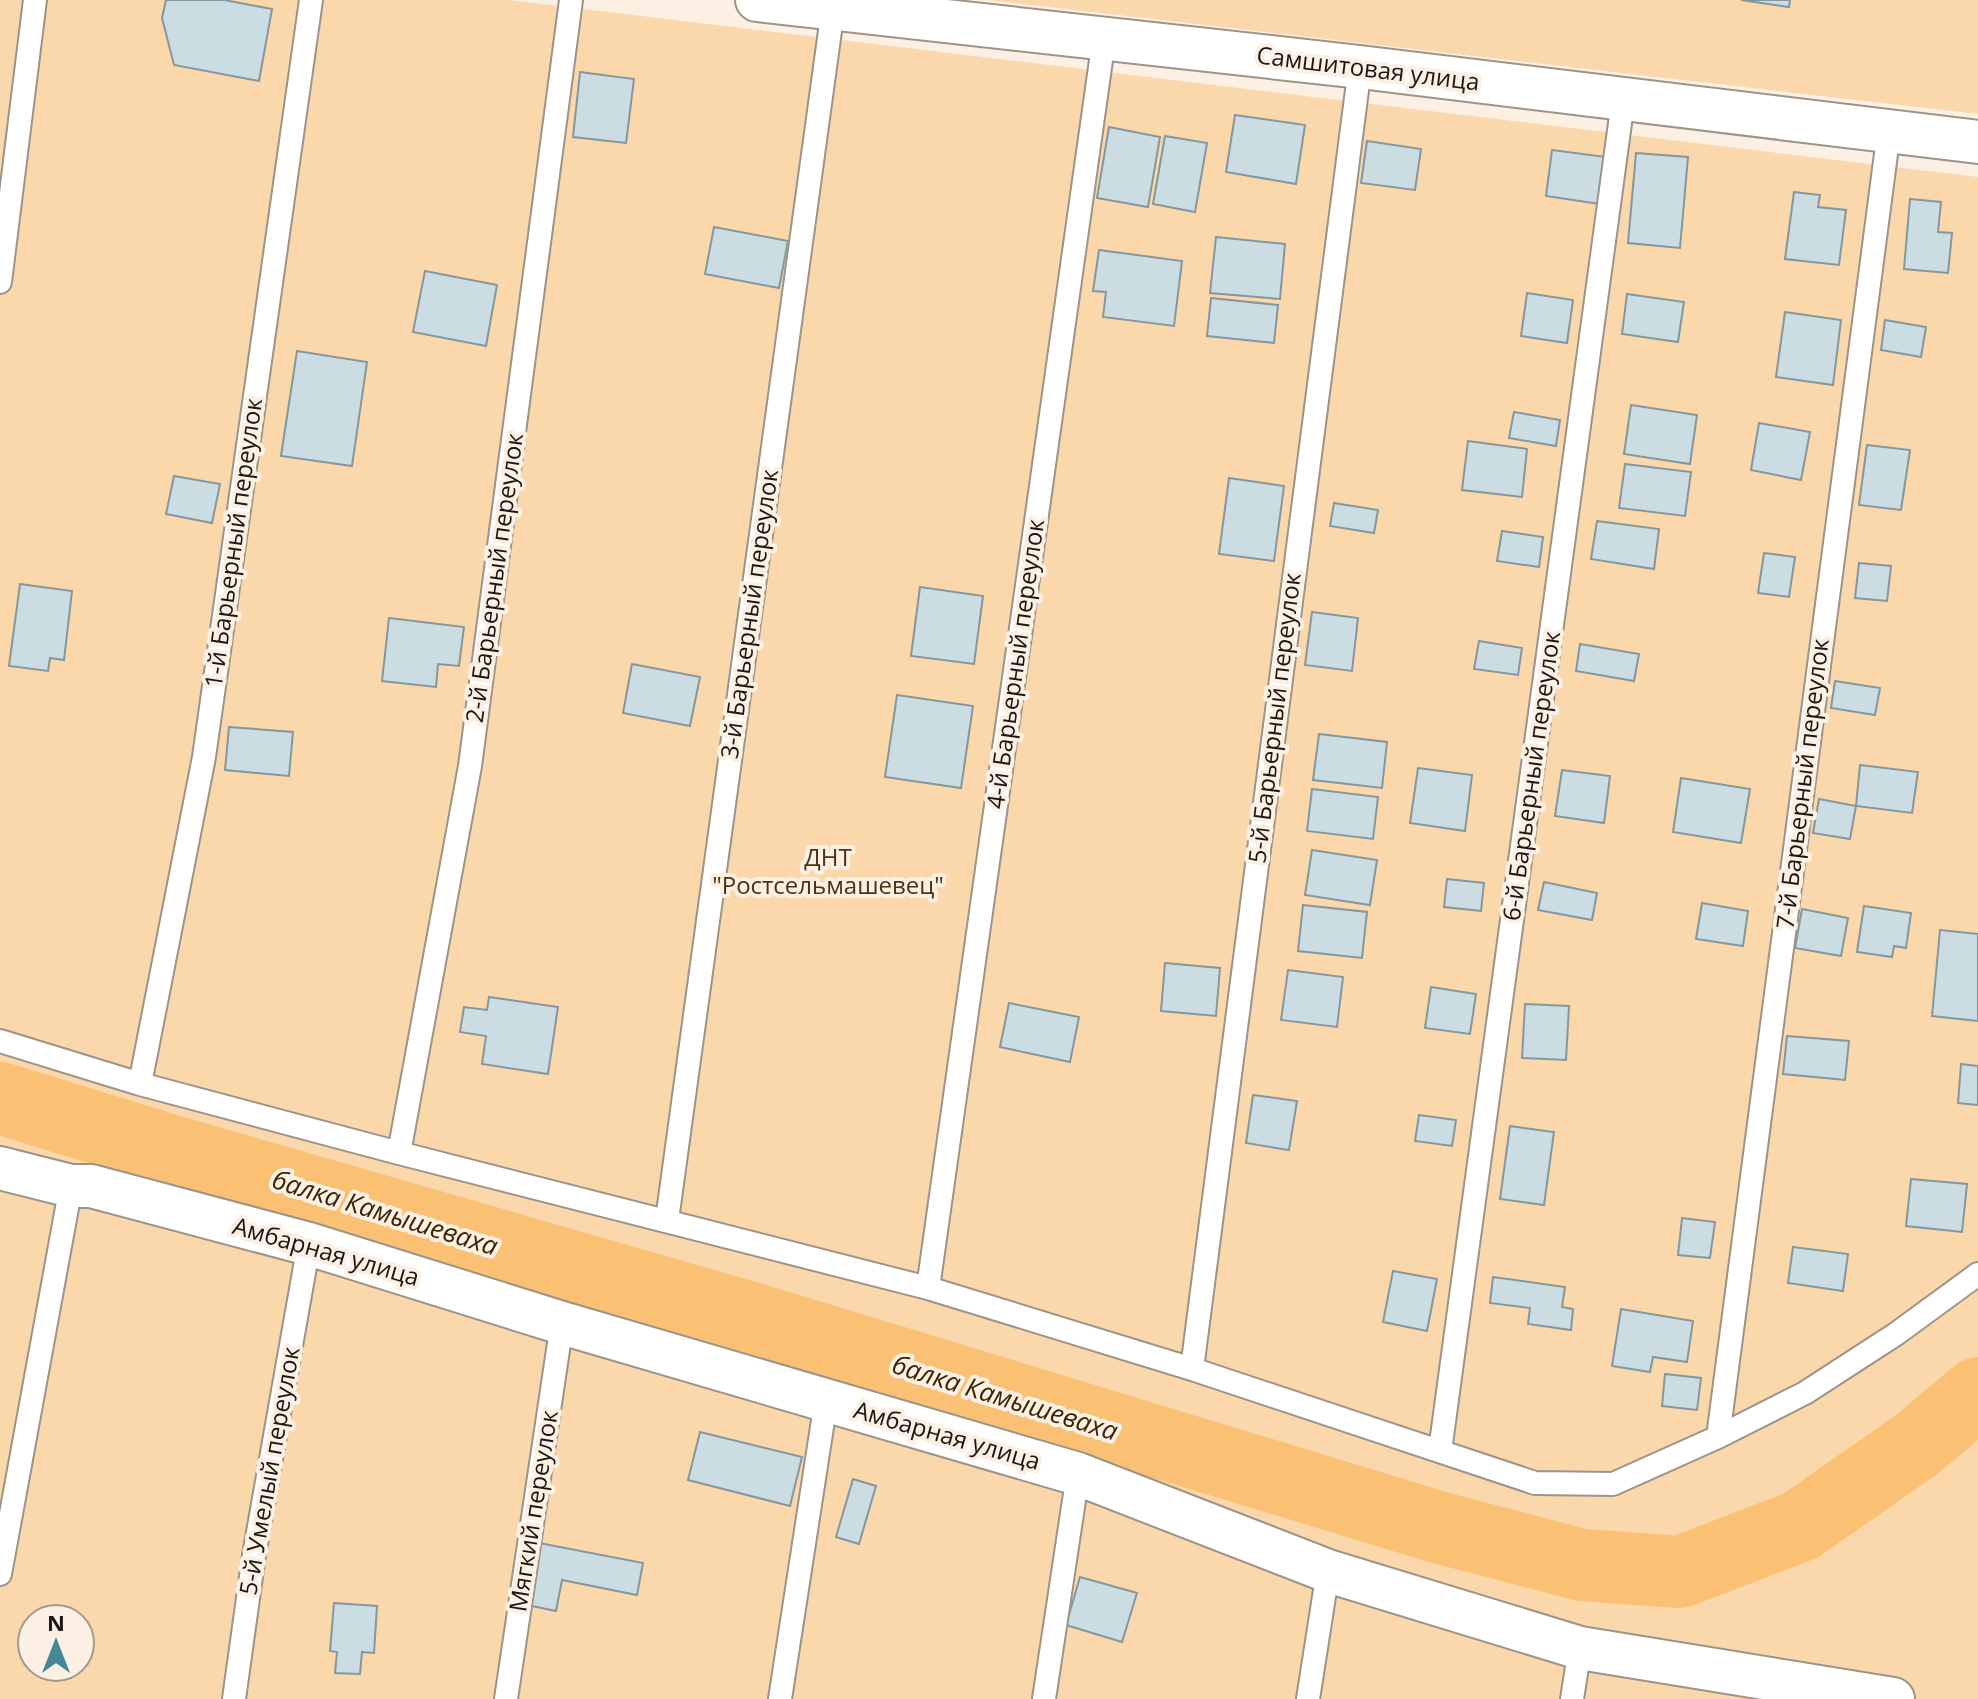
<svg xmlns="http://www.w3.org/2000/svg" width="1978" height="1699" viewBox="0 0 1978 1699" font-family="'Open Sans',sans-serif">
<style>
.green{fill:#fbd8ac;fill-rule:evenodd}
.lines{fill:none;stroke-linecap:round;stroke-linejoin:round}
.river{stroke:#fac174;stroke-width:72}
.building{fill:#cbdde2;stroke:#85979c;stroke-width:2}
.service-casing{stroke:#9d9387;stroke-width:26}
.minor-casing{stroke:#9d9387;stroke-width:46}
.service{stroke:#fff;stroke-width:22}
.minor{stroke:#fff;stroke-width:42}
.labels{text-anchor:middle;stroke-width:8;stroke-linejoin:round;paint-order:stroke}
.street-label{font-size:24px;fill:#1b1713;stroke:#fbf0e3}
.park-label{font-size:24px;fill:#4b3412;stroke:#fbf0e3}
.water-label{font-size:26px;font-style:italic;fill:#3b2402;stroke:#fbf0e3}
</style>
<rect width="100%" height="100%" fill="#fbf0e3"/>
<path class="green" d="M 0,0 L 509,0 L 1978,177 L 1978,1699 L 0,1699 ZM 32,1619 L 80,1619 L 80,1667 L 32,1667 Z
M 987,0 L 1978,0 L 1978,114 Z"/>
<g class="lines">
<path class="river" d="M 0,1098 L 165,1149 L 758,1320 L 1441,1528 L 1582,1565 L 1680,1572 L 1800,1526 L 1916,1445 L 1978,1393"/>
</g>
<path class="building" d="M 166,0 L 224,0 L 272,9 L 259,81 L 174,65 L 162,18 Z
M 1741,0 L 1790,0 L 1789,7 Z
M 580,72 L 634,79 L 626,143 L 573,137 Z
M 1235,115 L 1305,125 L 1296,184 L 1226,172 Z
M 1109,127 L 1160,137 L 1148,207 L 1097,198 Z
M 1165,136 L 1207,143 L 1195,212 L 1153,204 Z
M 1367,141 L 1421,149 L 1415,190 L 1361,183 Z
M 1552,150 L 1606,157 L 1600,204 L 1546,196 Z
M 1636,153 L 1688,157 L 1680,248 L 1628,243 Z
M 1794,192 L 1820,195 L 1818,207 L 1846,210 L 1839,265 L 1785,259 Z
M 1910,199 L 1941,202 L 1938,232 L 1952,233 L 1948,273 L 1904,269 Z
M 714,227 L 788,241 L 779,288 L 705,274 Z
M 1216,237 L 1285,244 L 1280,299 L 1210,293 Z
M 1099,250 L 1182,261 L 1174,326 L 1103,317 L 1106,292 L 1093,291 Z
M 425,271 L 497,285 L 486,346 L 413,332 Z
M 1527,293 L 1573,300 L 1567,343 L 1521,336 Z
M 1627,294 L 1684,302 L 1678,342 L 1622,334 Z
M 1211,298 L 1278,305 L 1274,343 L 1207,336 Z
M 1785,312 L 1841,320 L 1833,385 L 1776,377 Z
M 1885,320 L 1926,327 L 1921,357 L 1881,350 Z
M 297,351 L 367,362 L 352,466 L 281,456 Z
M 1631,405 L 1697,415 L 1690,464 L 1624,454 Z
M 1514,412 L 1560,420 L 1556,446 L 1509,438 Z
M 1759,423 L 1810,432 L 1801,480 L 1751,470 Z
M 1468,441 L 1527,449 L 1522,497 L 1462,490 Z
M 1867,445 L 1910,450 L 1901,510 L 1859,505 Z
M 1625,464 L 1691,472 L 1685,516 L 1619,508 Z
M 174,476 L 220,484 L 212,523 L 166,514 Z
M 1229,478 L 1284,486 L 1274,561 L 1219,554 Z
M 1334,503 L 1378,510 L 1374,533 L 1330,526 Z
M 1597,521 L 1659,529 L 1654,569 L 1591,559 Z
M 1502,531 L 1543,537 L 1539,567 L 1497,561 Z
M 1764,553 L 1795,557 L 1789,597 L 1758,593 Z
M 1859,563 L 1891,566 L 1887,601 L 1855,598 Z
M 20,584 L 72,591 L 64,660 L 50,658 L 48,671 L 9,666 Z
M 920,587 L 983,596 L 974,664 L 911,656 Z
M 1312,612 L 1358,618 L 1352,671 L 1305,665 Z
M 389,618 L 464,627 L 459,666 L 438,664 L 436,687 L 382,681 Z
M 1479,641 L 1522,648 L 1518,675 L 1474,669 Z
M 1580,644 L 1639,654 L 1634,681 L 1576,671 Z
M 632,664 L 700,677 L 690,726 L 623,713 Z
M 1835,681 L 1880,688 L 1875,715 L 1831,708 Z
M 897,695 L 973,706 L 961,788 L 885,777 Z
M 229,727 L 293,732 L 289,776 L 225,770 Z
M 1319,734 L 1387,742 L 1382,788 L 1313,780 Z
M 1860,765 L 1918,772 L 1912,813 L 1856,806 Z
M 1418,768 L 1472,775 L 1465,831 L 1410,823 Z
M 1562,770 L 1610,776 L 1604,823 L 1555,816 Z
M 1681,778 L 1750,789 L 1741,843 L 1673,832 Z
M 1312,789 L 1378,797 L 1373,839 L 1307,831 Z
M 1819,799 L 1856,806 L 1850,839 L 1813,833 Z
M 1312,850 L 1377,860 L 1370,905 L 1305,895 Z
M 1447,879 L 1484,883 L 1481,911 L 1444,907 Z
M 1544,882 L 1597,893 L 1592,920 L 1538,910 Z
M 1702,903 L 1748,911 L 1743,946 L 1696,939 Z
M 1303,905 L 1367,912 L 1362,958 L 1298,951 Z
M 1864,906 L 1911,913 L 1906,948 L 1894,946 L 1892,957 L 1857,952 Z
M 1802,909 L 1848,918 L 1841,956 L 1795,948 Z
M 1940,930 L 1978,934 L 1978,1021 L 1932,1016 Z
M 1165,963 L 1220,968 L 1216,1016 L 1161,1011 Z
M 1288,970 L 1343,977 L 1337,1027 L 1281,1020 Z
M 1431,987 L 1476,994 L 1470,1034 L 1425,1028 Z
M 489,997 L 558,1007 L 548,1074 L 482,1064 L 486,1036 L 460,1032 L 464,1007 L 487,1010 Z
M 1009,1003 L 1079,1017 L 1070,1062 L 1000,1047 Z
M 1525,1004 L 1569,1006 L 1566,1060 L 1522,1058 Z
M 1787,1036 L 1849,1041 L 1845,1080 L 1783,1074 Z
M 1961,1064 L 1978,1066 L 1978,1105 L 1958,1103 Z
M 1253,1095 L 1297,1101 L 1289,1150 L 1246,1143 Z
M 1419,1115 L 1456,1120 L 1452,1146 L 1415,1141 Z
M 1510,1126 L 1554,1132 L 1544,1205 L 1500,1199 Z
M 1911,1179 L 1967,1184 L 1962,1232 L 1906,1226 Z
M 1682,1218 L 1715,1222 L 1710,1258 L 1678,1255 Z
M 1793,1247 L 1848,1254 L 1843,1291 L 1788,1283 Z
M 1393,1271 L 1437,1279 L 1427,1331 L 1383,1322 Z
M 1493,1277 L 1565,1287 L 1562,1307 L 1573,1309 L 1571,1330 L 1528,1324 L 1530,1308 L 1490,1303 Z
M 1621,1309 L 1693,1321 L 1687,1362 L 1653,1357 L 1650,1372 L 1612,1366 Z
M 1665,1374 L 1701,1378 L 1697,1410 L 1662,1406 Z
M 700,1432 L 802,1457 L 790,1506 L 688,1480 Z
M 853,1479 L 876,1486 L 859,1544 L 836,1537 Z
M 539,1543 L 643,1563 L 637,1595 L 562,1580 L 556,1611 L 527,1605 Z
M 1080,1577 L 1137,1593 L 1122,1642 L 1066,1625 Z
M 334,1603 L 377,1606 L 374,1653 L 362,1652 L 360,1674 L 335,1673 L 337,1652 L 330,1651 Z"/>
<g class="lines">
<defs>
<path id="service" d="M 0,282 L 35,0
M 0,1041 L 140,1084 L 399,1153 L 928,1288 L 1192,1369 L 1535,1483 L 1613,1484 L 1718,1437 L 1805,1393 L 1896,1334 L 1978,1274
M 140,1084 L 204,757 L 311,0
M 399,1153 L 470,766 L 571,0
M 667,1220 L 833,9
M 928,1288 L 1104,39
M 1192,1369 L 1360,67
M 1718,1437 L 1889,131
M 1440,1451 L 1623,101
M 0,1574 L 71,1186
M 234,1699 L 254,1555 L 309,1244
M 506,1699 L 562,1323
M 780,1699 L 826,1401
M 1044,1699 L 1078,1474
M 1308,1699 L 1328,1571
M 1572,1699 L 1580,1648"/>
<path id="minor" d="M 757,0 L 1360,67 L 1978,142
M 0,1168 L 71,1186 L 91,1186 L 309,1244 L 562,1323 L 1078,1474 L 1328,1571 L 1580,1648 L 1893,1699"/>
</defs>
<use href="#service" class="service-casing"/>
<use href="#minor" class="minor-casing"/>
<use href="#service" class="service"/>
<use href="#minor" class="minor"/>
</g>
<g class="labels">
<g class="street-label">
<text transform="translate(1368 69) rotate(7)" y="8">Самшитовая улица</text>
<text transform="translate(234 543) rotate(-82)" y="8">1-й Барьерный переулок</text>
<text transform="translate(495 578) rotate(-82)" y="8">2-й Барьерный переулок</text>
<text transform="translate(750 614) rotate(-82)" y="8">3-й Барьерный переулок</text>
<text transform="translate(1016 664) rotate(-82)" y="8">4-й Барьерный переулок</text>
<text transform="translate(1275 718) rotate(-83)" y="8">5-й Барьерный переулок</text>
<text transform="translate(1532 776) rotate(-82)" y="8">6-й Барьерный переулок</text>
<text transform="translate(1803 784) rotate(-83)" y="8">7-й Барьерный переулок</text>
<text transform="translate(326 1252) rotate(16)" y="8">Амбарная улица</text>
<text transform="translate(947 1436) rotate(16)" y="8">Амбарная улица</text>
<text transform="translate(270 1471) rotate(-80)" y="8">5-й Умелый переулок</text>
<text transform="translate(534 1511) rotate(-81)" y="8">Мягкий переулок</text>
</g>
<g class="park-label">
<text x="828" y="866">ДНТ<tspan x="828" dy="28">"Ростсельмашевец"</tspan></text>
</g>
<g class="water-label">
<text transform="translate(385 1213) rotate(17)" y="9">балка Камышеваха</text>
<text transform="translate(1005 1398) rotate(17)" y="9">балка Камышеваха</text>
</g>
</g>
<g transform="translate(56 1643)"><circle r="38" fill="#fbf0e3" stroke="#a19990" stroke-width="2"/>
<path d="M0-6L14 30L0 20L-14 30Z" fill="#448797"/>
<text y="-12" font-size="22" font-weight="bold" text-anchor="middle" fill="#1b1713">N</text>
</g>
</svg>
